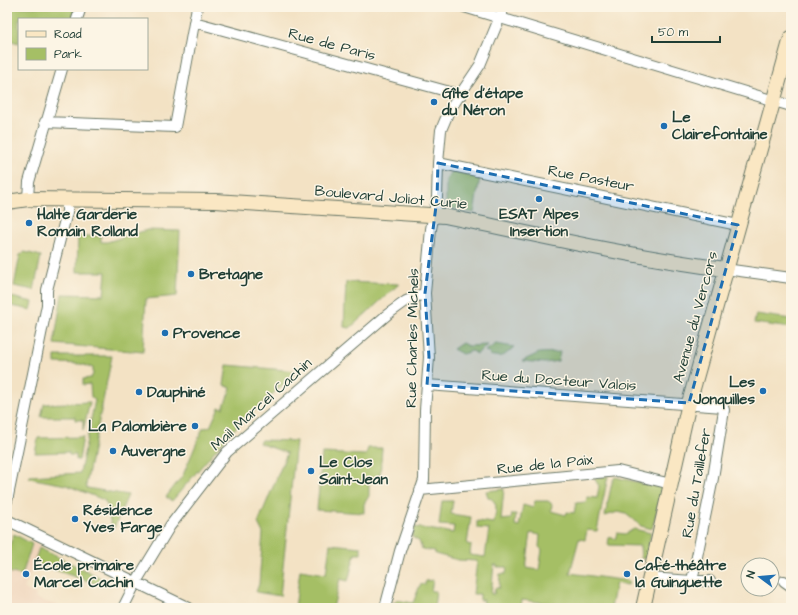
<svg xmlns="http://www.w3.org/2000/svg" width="798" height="615" viewBox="0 0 798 615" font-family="'Architects Daughter',sans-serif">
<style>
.built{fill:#f0d5bc}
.green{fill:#a5bf65;stroke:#627e4c;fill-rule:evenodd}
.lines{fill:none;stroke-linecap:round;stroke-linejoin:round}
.street-casing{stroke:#697766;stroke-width:12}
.secondary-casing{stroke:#697766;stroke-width:16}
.street{stroke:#fff;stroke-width:10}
.secondary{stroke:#fae7c3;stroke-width:14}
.marked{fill:#1f6fb2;fill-opacity:0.2;stroke:#1f6fb2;stroke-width:3;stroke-dasharray:8 5;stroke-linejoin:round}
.poi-dot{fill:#1f6fb2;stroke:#fcf5e5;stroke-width:1.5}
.labels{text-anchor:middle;stroke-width:3;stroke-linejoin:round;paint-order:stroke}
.street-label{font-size:15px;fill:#1f3d34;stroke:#fcf5e5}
.poi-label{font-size:15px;font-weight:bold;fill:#1f3d34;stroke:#fcf5e5;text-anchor:start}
</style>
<rect width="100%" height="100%" fill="#fcf5e5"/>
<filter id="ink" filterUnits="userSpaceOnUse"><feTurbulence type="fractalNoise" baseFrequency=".025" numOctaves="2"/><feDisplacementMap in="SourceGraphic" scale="8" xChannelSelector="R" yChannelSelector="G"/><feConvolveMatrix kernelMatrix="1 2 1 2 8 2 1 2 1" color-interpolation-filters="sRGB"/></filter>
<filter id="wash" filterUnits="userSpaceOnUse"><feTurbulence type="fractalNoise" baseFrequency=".012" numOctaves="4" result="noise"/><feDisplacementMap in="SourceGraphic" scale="16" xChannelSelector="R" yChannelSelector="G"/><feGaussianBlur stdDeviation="0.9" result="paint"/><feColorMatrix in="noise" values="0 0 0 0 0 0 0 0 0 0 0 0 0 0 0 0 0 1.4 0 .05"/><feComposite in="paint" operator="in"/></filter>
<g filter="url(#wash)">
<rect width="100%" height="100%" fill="#f3e2c4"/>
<path class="built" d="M 34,541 L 41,545 L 24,589 L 36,594 L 35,598 L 64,608 L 7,608 L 7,572 L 22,575 Z"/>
<path class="green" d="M 7,7 L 76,7 L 72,19 L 19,19 L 19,43 L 7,40 Z
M 452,171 L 480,177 L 474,213 L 446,207 L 446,180 Z
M 147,230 L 180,231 L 177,296 L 146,299 L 143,352 L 54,344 L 62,294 L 104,295 L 106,272 L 77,272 L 78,236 L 101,236 L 101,242 L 107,242 Z
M 25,252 L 41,256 L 34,290 L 14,286 L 20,255 Z
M 346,282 L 399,284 L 350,328 L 344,327 Z
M 7,296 L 33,302 L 31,310 L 7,305 Z
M 756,314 L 791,319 L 791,328 L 754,323 Z
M 462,343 L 468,346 L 487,345 L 477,354 L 472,351 L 462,354 L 453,349 Z
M 496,344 L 514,347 C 505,356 501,358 489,355 L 491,353 L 485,351 Z
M 560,352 L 558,361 L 545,363 L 522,361 L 539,353 Z
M 55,356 L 112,356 L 86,485 L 87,488 L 128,495 L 114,528 L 111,527 L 108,507 L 104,500 L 66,485 L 29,478 L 30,476 L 80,473 L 95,400 L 91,397 L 90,384 L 83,385 L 83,379 L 91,378 L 93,374 L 93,368 L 81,364 L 55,363 Z
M 227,365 L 298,371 L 231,432 L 172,501 L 166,497 L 183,475 L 203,428 L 210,427 L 219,407 L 223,408 L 231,388 L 224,385 Z
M 90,402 L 83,430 L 83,420 L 75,420 L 75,417 L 41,417 L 44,404 Z
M 83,437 L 79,460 L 76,460 L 76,455 L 69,455 L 69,452 L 35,453 L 38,438 Z
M 261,440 L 296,441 L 280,596 L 256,592 L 259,584 L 263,533 L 258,523 L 287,453 L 259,443 Z
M 368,448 L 382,448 L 380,476 L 376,476 L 375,482 L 369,482 L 369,496 L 364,504 L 364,513 L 317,510 L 322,453 L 366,455 Z
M 608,476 L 597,531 L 587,530 L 585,540 L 579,539 L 570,573 L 629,581 L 628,585 L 616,583 L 611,608 L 586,608 L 522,600 L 521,608 L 483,608 L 484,600 L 480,600 L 480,594 L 473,594 L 477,561 L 458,560 L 435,554 L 435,551 L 422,549 L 419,541 L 412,537 L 415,527 L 453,533 L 454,526 L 439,525 L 442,501 L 453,501 L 451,514 L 471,517 L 467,544 L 471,545 L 470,555 L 485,557 L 489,529 L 477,528 L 477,521 L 494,523 C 495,513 500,502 488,497 L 486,491 L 504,489 L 501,520 L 511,519 L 512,514 L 516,514 L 515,525 L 519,526 L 523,505 L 533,508 L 535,501 L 548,501 L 552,504 L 551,511 L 566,515 L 567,512 L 574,513 L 576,503 L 586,502 L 587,497 L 597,498 L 599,486 L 594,478 ZM 531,533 L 540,535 L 539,547 L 542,550 L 539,570 L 526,568 ZM 494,565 L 497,565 L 497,567 L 507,567 L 506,574 L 500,574 L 499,588 L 495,588 L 494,594 L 491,594 Z
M 615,477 L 663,488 L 652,529 L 641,526 L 626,514 L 618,512 L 605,516 L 612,482 Z
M 634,529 L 651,533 L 646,559 L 641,558 L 640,546 L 608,545 L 609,537 L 615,539 L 617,533 L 625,534 Z
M 14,534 L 32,544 L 22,575 L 7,572 L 7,552 Z
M 330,544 L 361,547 L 361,554 L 355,554 L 348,581 L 340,579 L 333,608 L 295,608 L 300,570 L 326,574 Z
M 39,548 L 99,577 L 103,586 L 34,563 Z
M 433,580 L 431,591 L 436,591 L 434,608 L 394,607 L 393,602 L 395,603 L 396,600 L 413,603 L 420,585 L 425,584 L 426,581 Z"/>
</g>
<g filter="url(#ink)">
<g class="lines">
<defs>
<path id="street" d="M 464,7 L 791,106
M 77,19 L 81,7
M 194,22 L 461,95
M 45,122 L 175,127 L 197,7
M 438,163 L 738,225
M 28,199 L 29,182 L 62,69
M 725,269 L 791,278
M 427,385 L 723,407 L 724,410 L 713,478 L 692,581 L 649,578
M 420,490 L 618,471 L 671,484
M 7,501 L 47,305 L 47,290 L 67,212 L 67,199
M 7,520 L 189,608
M 692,581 L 710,581
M 784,581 L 791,586
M 123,608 L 136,582 L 170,526 L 227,452 L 388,314 L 406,301 L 425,293
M 385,608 L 400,551 L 424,480 L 425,410 L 429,357 L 425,293 L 431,229 L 437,198 L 438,163 L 441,130 L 449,111 L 480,65 L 504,7"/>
<path id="secondary" d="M 7,202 L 28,199 L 215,201 L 445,216 C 538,235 631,257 725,269
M 643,608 L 689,403 L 791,38"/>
</defs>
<use href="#street" class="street-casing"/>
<use href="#secondary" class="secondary-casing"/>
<use href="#street" class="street"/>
<use href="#secondary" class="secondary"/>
</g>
</g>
<path class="marked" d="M 438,163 L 738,225 L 689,403 L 427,385 L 429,357 L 425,293 L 437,198 Z"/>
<g class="poi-dot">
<circle cx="434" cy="102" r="4"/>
<circle cx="664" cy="126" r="4"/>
<circle cx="539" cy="199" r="4"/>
<circle cx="29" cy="223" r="4"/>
<circle cx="191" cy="274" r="4"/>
<circle cx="165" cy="333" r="4"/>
<circle cx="763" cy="391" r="4"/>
<circle cx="139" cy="392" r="4"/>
<circle cx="195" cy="426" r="4"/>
<circle cx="113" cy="451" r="4"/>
<circle cx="311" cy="471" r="4"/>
<circle cx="75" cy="519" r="4"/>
<circle cx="26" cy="574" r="4"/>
<circle cx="627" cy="574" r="4"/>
</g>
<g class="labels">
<g class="street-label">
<text transform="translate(332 44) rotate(15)" y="5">Rue de Paris</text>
<text transform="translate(591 178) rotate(11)" y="5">Rue Pasteur</text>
<text transform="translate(391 197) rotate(5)" y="5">Boulevard Joliot Curie</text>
<text transform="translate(695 317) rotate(-75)" y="5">Avenue du Vercors</text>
<text transform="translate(412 338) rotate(-89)" y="5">Rue Charles Michels</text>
<text transform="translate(559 380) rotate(4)" y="5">Rue du Docteur Valois</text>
<text transform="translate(261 404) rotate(-42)" y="5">Mail Marcel Cachin</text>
<text transform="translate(545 464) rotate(-6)" y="5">Rue de la Paix</text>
<text transform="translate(696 483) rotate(-80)" y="5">Rue du Taillefer</text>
</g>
<g class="poi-label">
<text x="442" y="98">Gîte d’étape<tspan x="442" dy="17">du Néron</tspan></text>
<text x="672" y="122">Le<tspan x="672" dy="17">Clairefontaine</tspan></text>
<text x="37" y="219">Halte Garderie<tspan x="37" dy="17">Romain Rolland</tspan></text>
<text x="539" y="219" text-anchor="middle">ESAT Alpes<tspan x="539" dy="17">Insertion</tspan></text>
<text x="199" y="279">Bretagne</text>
<text x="173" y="338">Provence</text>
<text x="755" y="387" text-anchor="end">Les<tspan x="755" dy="17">Jonquilles</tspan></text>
<text x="147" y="397">Dauphiné</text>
<text x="187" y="431" text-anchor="end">La Palombière</text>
<text x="121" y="456">Auvergne</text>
<text x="319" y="467">Le Clos<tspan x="319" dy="17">Saint-Jean</tspan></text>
<text x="83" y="515">Résidence<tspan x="83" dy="17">Yves Farge</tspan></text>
<text x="34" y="570">École primaire<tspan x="34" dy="17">Marcel Cachin</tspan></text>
<text x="635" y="570">Café-théâtre<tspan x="635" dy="17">la Guinguette</tspan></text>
</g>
</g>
<rect width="798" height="615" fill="none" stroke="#fcf5e5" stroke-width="24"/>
<rect x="18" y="18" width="130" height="52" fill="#fcf5e5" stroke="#a4ab9e"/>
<rect x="26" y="31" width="20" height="6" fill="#fae7c3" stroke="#a4ab9e"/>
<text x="54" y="38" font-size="12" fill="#1f3d34">Road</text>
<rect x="26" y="48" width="20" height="12" fill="#a5bf65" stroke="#a4ab9e"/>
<text x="54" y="58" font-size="12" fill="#1f3d34">Park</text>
<g transform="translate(760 577) rotate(286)"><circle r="19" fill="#fcf5e5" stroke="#a4ab9e"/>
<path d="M0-3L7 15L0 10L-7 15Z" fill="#1f6fb2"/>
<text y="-6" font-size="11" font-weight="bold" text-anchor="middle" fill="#1f3d34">N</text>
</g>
<path d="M652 36v6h68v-6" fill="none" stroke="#1f3d34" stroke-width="2"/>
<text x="658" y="36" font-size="12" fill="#1f3d34" stroke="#fcf5e5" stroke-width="3" paint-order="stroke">50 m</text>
</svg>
